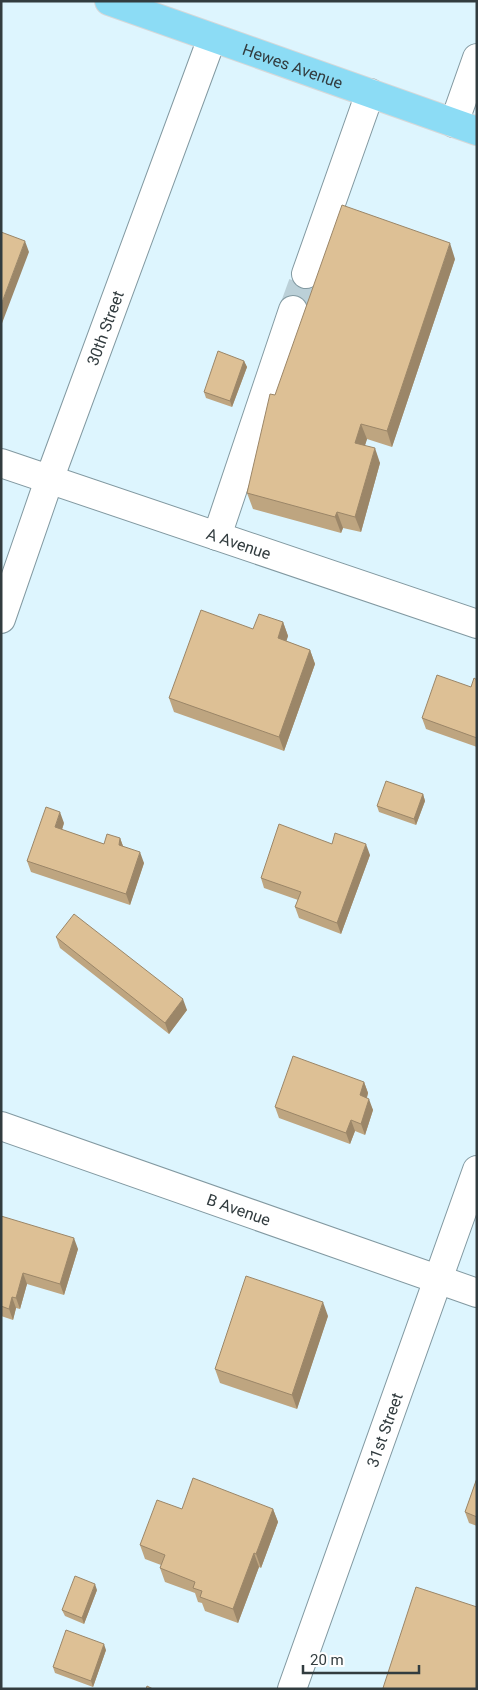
<svg xmlns="http://www.w3.org/2000/svg" width="478" height="1690" viewBox="0 0 478 1690" font-family="Roboto,sans-serif">
<style>
.lines{fill:none;stroke-linecap:round;stroke-linejoin:round}
.minor-tunnel{stroke:#bbd0d8;stroke-width:28;stroke-dasharray:28 14;stroke-linecap:butt}
.minor-casing{stroke:#8299a1;stroke-width:30}
.major-casing{stroke:#d6d8d9;stroke-width:30}
.minor{stroke:#fff;stroke-width:28}
.major{stroke:#8cdcf5;stroke-width:28}
.wall{fill:#bea580}
.shaded-wall{fill:#9b8668}
.building{fill:#ddc095;stroke:#9b8668}
.labels{text-anchor:middle;stroke-width:4;stroke-linejoin:round;paint-order:stroke}
.street-label{font-size:16px;fill:#323c3f;stroke:#fefefe}
</style>
<rect width="100%" height="100%" fill="#ddf5fe"/>
<g class="lines">
<path class="minor-tunnel" d="M 293,310 L 306,274"/>
<defs>
<g id="minor">
<path d="M 454,123 L 477,58"/>
<path d="M 306,274 L 370,93"/>
<path id="s1" d="M 1,463 L 477,624"/>
<path d="M 217,536 L 293,310"/>
<path id="s2" d="M 1,619 L 49,480 L 212,38"/>
<path id="s3" d="M 1,1126 L 477,1293"/>
<path id="s4" d="M 292,1689 L 477,1170"/>
</g>
<g id="major">
<path id="s5" d="M 109,1 L 477,131"/>
</g>
</defs>
<use href="#minor" class="minor-casing"/>
<use href="#major" class="major-casing"/>
<use href="#minor" class="minor"/>
<use href="#major" class="major"/>
</g>
<path class="wall" d="M 455,259 L 392,447 L 367,439 L 365,445 L 380,463 L 361,532 L 343,528 L 341,533 L 253,509 L 247,493 L 275,395 Z
M 244,361 L 247,367 L 232,407 L 206,398 L 204,392 Z
M 283,622 L 288,636 L 286,641 L 310,650 L 315,664 L 284,751 L 174,712 L 169,698 L 253,629 Z
M 477,680 L 477,747 L 426,729 L 422,718 L 471,687 Z
M 423,794 L 425,801 L 416,825 L 379,812 L 377,806 Z
M 64,823 L 62,830 L 104,844 L 120,838 L 123,846 L 144,863 L 130,905 L 31,872 L 27,861 Z
M 332,844 L 370,855 L 341,934 L 299,918 L 295,907 L 298,900 L 264,888 L 261,878 Z
M 56,937 L 187,1010 L 169,1034 L 60,948 Z
M 364,1082 L 368,1093 L 367,1098 L 373,1110 L 365,1135 L 355,1131 L 350,1144 L 279,1118 L 275,1107 Z
M 1,1216 L 78,1249 L 64,1295 L 27,1284 L 20,1309 L 16,1308 L 13,1320 L 1,1316 Z
M 328,1316 L 297,1409 L 220,1383 L 215,1369 Z
M 477,1478 L 477,1526 L 469,1523 L 465,1512 Z
M 182,1509 L 273,1509 L 278,1522 L 261,1568 L 259,1567 L 238,1623 L 205,1611 L 202,1603 L 198,1602 L 195,1593 L 165,1582 L 160,1568 L 161,1565 L 145,1559 L 140,1545 Z
M 97,1590 L 84,1624 L 65,1616 L 62,1610 Z
M 106,1650 L 93,1687 L 55,1673 L 53,1667 Z"/>
<path class="shaded-wall" d="M 25,241 L 29,252 L 1,326 L 1,305 Z
M 450,243 L 455,259 L 392,447 L 387,431 Z
M 244,361 L 247,367 L 232,407 L 230,401 Z
M 361,424 L 367,439 L 361,458 L 355,443 Z
M 375,448 L 380,463 L 361,532 L 355,517 Z
M 337,512 L 343,528 L 341,533 L 335,517 Z
M 283,622 L 288,636 L 283,652 L 278,638 Z
M 310,650 L 315,664 L 284,751 L 279,737 Z
M 423,794 L 425,801 L 416,825 L 414,819 Z
M 60,812 L 64,823 L 59,838 L 55,827 Z
M 120,838 L 124,849 L 119,845 Z
M 366,844 L 370,855 L 341,934 L 337,923 Z
M 140,852 L 144,863 L 130,905 L 126,894 Z
M 183,999 L 187,1010 L 169,1034 L 165,1023 Z
M 364,1082 L 368,1093 L 364,1106 L 360,1095 Z
M 369,1099 L 373,1110 L 365,1135 L 361,1124 Z
M 351,1120 L 355,1131 L 350,1144 L 346,1133 Z
M 74,1238 L 78,1249 L 64,1295 L 60,1284 Z
M 23,1273 L 27,1284 L 20,1309 L 16,1298 Z
M 12,1297 L 16,1308 L 13,1320 L 9,1309 Z
M 323,1302 L 328,1316 L 297,1409 L 292,1395 Z
M 273,1509 L 278,1522 L 261,1568 L 256,1554 Z
M 254,1553 L 259,1567 L 238,1623 L 233,1609 Z
M 95,1584 L 97,1590 L 84,1624 L 82,1618 Z
M 104,1644 L 106,1650 L 93,1687 L 91,1681 Z"/>
<path class="building" d="M 342,205 L 450,243 L 387,431 L 361,424 L 355,443 L 375,448 L 355,517 L 337,512 L 335,517 L 247,493 L 270,394 L 275,395 Z
M 1,232 L 25,241 L 1,305 Z
M 218,351 L 244,361 L 230,401 L 204,392 Z
M 201,610 L 253,629 L 259,614 L 283,622 L 278,638 L 310,650 L 279,737 L 169,698 Z
M 437,675 L 471,687 L 474,678 L 477,680 L 477,738 L 422,718 Z
M 386,781 L 423,794 L 414,819 L 377,806 Z
M 46,807 L 60,812 L 55,827 L 104,844 L 107,834 L 120,838 L 119,845 L 140,852 L 126,894 L 27,861 Z
M 279,824 L 332,844 L 335,833 L 366,844 L 337,923 L 295,907 L 301,892 L 261,878 Z
M 74,914 L 183,999 L 165,1023 L 56,937 Z
M 293,1056 L 364,1082 L 360,1095 L 369,1099 L 361,1124 L 351,1120 L 346,1133 L 275,1107 Z
M 1,1216 L 74,1238 L 60,1284 L 23,1273 L 16,1298 L 12,1297 L 9,1309 L 1,1306 Z
M 246,1276 L 323,1302 L 292,1395 L 215,1369 Z
M 193,1478 L 273,1509 L 256,1554 L 254,1553 L 233,1609 L 200,1597 L 202,1591 L 193,1588 L 195,1582 L 160,1568 L 165,1555 L 140,1545 L 157,1500 L 182,1509 Z
M 477,1478 L 477,1517 L 465,1512 Z
M 75,1576 L 95,1584 L 82,1618 L 62,1610 Z
M 416,1587 L 477,1607 L 477,1689 L 385,1689 L 383,1688 Z
M 66,1630 L 104,1644 L 91,1681 L 53,1667 Z
M 147,1686 L 153,1689 L 146,1689 Z"/>
<g class="labels">
<g class="street-label">
<text dy="6" stroke="none"><textPath href="#s5" startOffset="195">Hewes Avenue</textPath></text>
<text dy="6" stroke="none"><textPath href="#s2" startOffset="309">30th Street</textPath></text>
<text dy="6" stroke="none"><textPath href="#s1" startOffset="251">A Avenue</textPath></text>
<text dy="6" stroke="none"><textPath href="#s3" startOffset="252">B Avenue</textPath></text>
<text dy="6" stroke="none"><textPath href="#s4" startOffset="275">31st Street</textPath></text>
</g>
</g>
<rect width="478" height="1690" fill="none" stroke="#323c3f" stroke-width="5"/>
<path d="M303 1665v8h116v-8" fill="none" stroke="#323c3f" stroke-width="2.5"/>
<text x="310" y="1665" font-size="15" fill="#323c3f" stroke="#fefefe" stroke-width="4" paint-order="stroke">20 m</text>
</svg>
